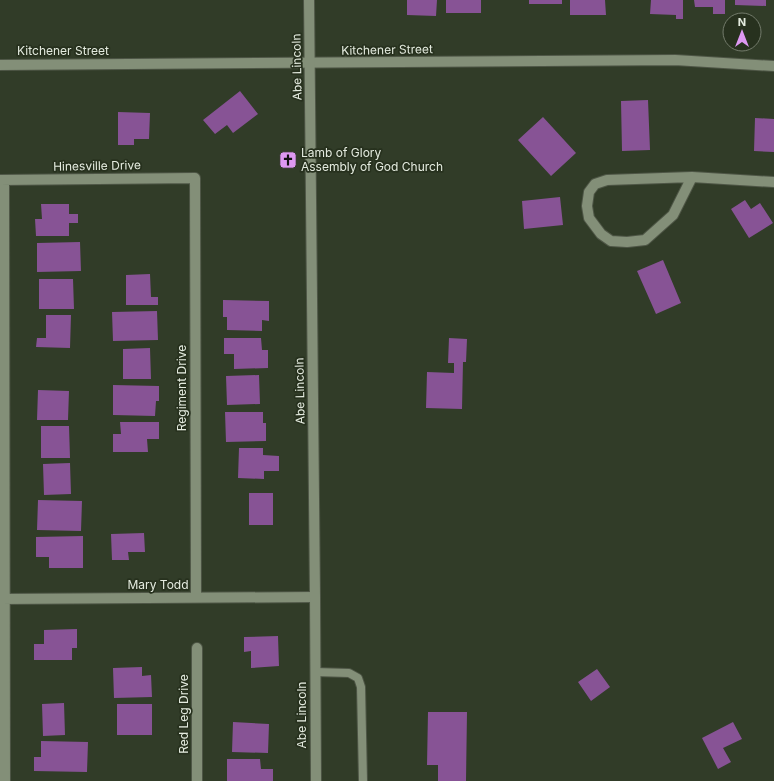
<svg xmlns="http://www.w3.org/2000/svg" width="774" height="781" viewBox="0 0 774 781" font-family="Inter,sans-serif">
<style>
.building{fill:#875395}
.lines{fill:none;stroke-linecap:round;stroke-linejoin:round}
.service-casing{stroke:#4e5646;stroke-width:10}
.minor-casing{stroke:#4e5646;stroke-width:12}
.tertiary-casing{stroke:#4e5646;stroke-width:12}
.service{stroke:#838f78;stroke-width:8}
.minor{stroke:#838f78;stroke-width:10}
.tertiary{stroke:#838f78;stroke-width:10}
.labels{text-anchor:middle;stroke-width:3.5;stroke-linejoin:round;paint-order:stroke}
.street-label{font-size:12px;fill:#e4ebdf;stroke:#27311e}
.poi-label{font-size:12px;fill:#e4ebdf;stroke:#27311e;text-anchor:start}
</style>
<rect width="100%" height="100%" fill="#313c28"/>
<path class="building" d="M 407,0 L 437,0 L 436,16 L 407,15 Z
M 446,0 L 481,0 L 481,13 L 446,13 Z
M 529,0 L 562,0 L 562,4 L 529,4 Z
M 570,0 L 605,0 L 606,15 L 570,15 Z
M 651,0 L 683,0 L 683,19 L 676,19 L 676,15 L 650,14 Z
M 694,0 L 725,0 L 725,14 L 713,14 L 713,7 L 695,7 Z
M 735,0 L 766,0 L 766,6 L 735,5 Z
M 240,91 L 258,114 L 233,133 L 227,125 L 215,134 L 203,120 Z
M 648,100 L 650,150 L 622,151 L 621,101 Z
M 118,112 L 150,113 L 149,139 L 134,139 L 134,145 L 118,145 Z
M 543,117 L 576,153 L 551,176 L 518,140 Z
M 755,118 L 774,119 L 774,152 L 754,151 Z
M 560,197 L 563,225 L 524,229 L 522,201 Z
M 745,200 L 751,209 L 760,203 L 773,223 L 749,238 L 731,209 Z
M 41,204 L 69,204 L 69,214 L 78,214 L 78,223 L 69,223 L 69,236 L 36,236 L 35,219 L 42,219 Z
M 80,242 L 81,271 L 37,272 L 37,243 Z
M 663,260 L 681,303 L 656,314 L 637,271 Z
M 150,274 L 151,297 L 158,297 L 158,305 L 126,305 L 126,275 Z
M 39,279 L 73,279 L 74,309 L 39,309 Z
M 223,300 L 269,301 L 269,321 L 262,320 L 262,331 L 227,330 L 227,317 L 223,317 Z
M 157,311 L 158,340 L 113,341 L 112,312 Z
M 46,315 L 71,315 L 70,348 L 36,347 L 37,338 L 46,338 Z
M 224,338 L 261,338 L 262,350 L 268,350 L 268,368 L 234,369 L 234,354 L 224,354 Z
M 449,338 L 467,339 L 466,362 L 463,362 L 462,409 L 426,408 L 427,372 L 454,373 L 454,363 L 448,363 Z
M 150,348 L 151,379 L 123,379 L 123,349 Z
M 259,375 L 260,404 L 227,405 L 226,376 Z
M 113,385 L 159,386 L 159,401 L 156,401 L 155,416 L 113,415 Z
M 38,390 L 69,391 L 68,420 L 37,420 Z
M 225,412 L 263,412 L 263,423 L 266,423 L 266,441 L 226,442 Z
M 120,422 L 159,422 L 159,439 L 147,439 L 148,452 L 113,452 L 113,434 L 121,434 Z
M 41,426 L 69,426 L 70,458 L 41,458 Z
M 239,448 L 263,448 L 263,455 L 279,456 L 279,471 L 264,471 L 264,479 L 238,478 Z
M 70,463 L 71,494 L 44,495 L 43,464 Z
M 249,493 L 273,493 L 273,525 L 249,525 Z
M 38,500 L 82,501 L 81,531 L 37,530 Z
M 144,533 L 145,552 L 128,552 L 129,560 L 112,560 L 111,534 Z
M 83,536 L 83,568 L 49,568 L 49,557 L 36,557 L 36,537 Z
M 77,629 L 77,648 L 72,648 L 72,660 L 34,660 L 34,644 L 44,644 L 44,630 Z
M 278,636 L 279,666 L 251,668 L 251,651 L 244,652 L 244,637 Z
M 142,667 L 142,676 L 151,675 L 152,697 L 114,698 L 113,668 Z
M 597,669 L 610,687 L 591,701 L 578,682 Z
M 64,703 L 65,735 L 43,736 L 42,704 Z
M 117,704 L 152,704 L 152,735 L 117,735 Z
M 428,712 L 467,712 L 466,781 L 438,781 L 438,765 L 427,765 Z
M 233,722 L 269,724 L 268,753 L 232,752 Z
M 733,722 L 742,739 L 723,748 L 731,762 L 718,769 L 702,738 Z
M 41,741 L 88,742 L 87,772 L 34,771 L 34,757 L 41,757 Z
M 227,759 L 260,759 L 261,769 L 273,769 L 273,781 L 227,781 Z"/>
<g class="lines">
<defs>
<path id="service" d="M 315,672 L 349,673 L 358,678 L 361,687 L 363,781"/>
<path id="minor" d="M 0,65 L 675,60 L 774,66
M 692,177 L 673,215 L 645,240 L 627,242 L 611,241 L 601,234 L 589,218 L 587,206 L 589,192 L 595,184 L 607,180 L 692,177 L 774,182
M 0,180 L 195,178 L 196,597
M 4,180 L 5,781
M 0,599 L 315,597
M 197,648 L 197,781"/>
<path id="tertiary" d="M 309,0 L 315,597 L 316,781"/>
</defs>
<use href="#service" class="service-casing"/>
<use href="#minor" class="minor-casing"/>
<use href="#tertiary" class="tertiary-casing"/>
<use href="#service" class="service"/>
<use href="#minor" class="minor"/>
<use href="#tertiary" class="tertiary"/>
</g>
<defs>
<symbol id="church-square" viewBox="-11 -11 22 22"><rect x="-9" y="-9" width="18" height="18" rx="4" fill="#de98f2" stroke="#27311e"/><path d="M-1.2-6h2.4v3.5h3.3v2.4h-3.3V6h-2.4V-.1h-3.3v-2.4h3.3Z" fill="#111"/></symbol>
</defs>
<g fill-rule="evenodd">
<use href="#church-square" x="278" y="150" width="20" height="20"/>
</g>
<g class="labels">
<g class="street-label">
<text transform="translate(387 50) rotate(-1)" y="4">Kitchener Street</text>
<text x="63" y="55">Kitchener Street</text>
<text transform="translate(297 67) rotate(-91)" y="4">Abe Lincoln</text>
<text transform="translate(97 166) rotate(-1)" y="4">Hinesville Drive</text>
<text transform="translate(182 388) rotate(-90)" y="4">Regiment Drive</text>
<text transform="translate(300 391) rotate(-91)" y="4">Abe Lincoln</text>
<text x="158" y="589">Mary Todd</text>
<text transform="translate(184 714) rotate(-90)" y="4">Red Leg Drive</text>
<text transform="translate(302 715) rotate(-90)" y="4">Abe Lincoln</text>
</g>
<g class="poi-label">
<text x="301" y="157">Lamb of Glory<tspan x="301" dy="14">Assembly of God Church</tspan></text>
</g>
</g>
<g transform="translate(742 32)"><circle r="19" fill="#27311e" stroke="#737b6b"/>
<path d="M0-3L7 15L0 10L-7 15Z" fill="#de98f2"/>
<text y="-6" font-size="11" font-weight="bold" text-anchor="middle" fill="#e4ebdf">N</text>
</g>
</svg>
